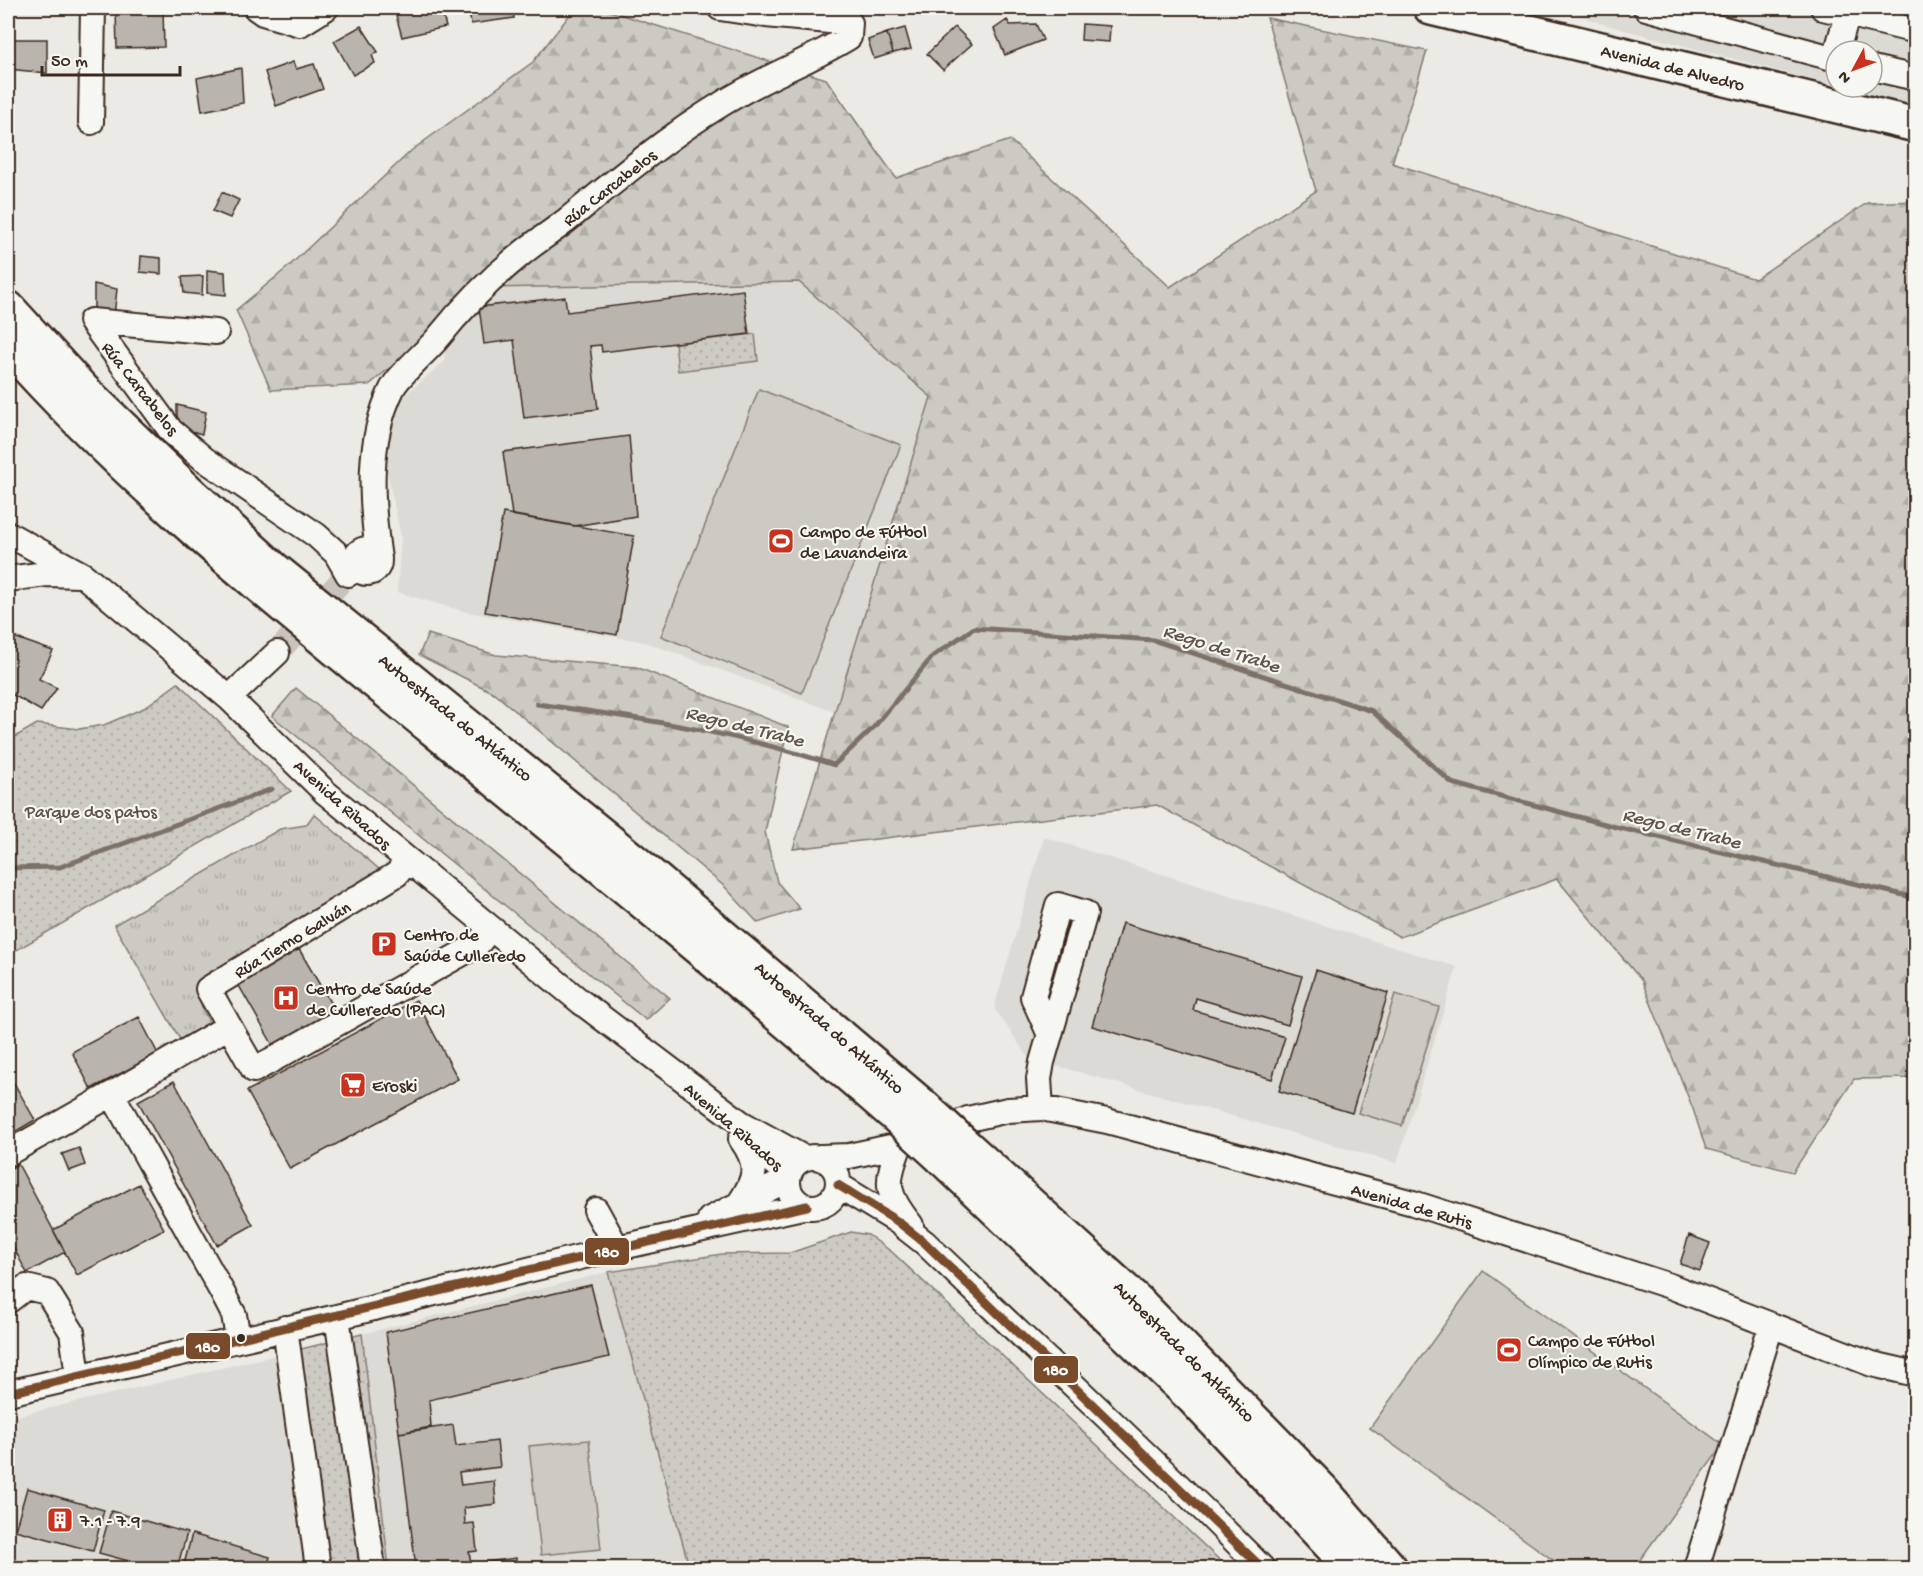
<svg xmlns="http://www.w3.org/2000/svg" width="1923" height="1576" viewBox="0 0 1923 1576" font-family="'Gochi Hand',sans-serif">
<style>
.built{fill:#dcdad4}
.grass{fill:url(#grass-tufts);stroke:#847a71;stroke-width:1.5}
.forest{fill:url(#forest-firs);stroke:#847a71;stroke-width:1.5}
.park{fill:url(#park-dots);stroke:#847a71;stroke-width:1.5}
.pitch{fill:#cdcac4;stroke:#847a71;stroke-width:1.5}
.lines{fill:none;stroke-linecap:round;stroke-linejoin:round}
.stream{stroke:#7c7167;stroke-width:5}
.building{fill:#bab4ae;stroke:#3b2a1e;stroke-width:1.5}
.minor-tunnel{stroke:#c8c4bd;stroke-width:24;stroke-dasharray:24 12;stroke-linecap:butt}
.minor-casing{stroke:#3b2a1e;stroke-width:28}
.highway-casing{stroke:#3b2a1e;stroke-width:38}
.minor{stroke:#f6f6f2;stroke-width:24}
.highway{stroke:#f6f6f2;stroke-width:33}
.highway-bridge-casing{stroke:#3b2a1e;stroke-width:38;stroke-linecap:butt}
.highway-bridge{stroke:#f6f6f2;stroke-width:33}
.bus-1-casing{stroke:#f6f6f2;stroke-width:14}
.bus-1{stroke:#7a4b2a;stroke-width:9}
.bus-dot{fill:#3b2a1e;stroke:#f6f6f2;stroke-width:2}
.labels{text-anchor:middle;stroke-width:4.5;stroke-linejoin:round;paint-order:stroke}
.street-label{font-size:18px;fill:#3b2a1e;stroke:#f6f6f2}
.poi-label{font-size:18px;fill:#3b2a1e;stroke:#f6f6f2;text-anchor:start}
.park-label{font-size:18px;fill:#605248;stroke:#f6f6f2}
.water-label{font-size:20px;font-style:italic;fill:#615449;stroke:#f6f6f2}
.line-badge{stroke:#f6f6f2;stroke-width:2}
.badge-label{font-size:16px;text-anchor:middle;font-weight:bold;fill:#fff}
</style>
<defs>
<pattern id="grass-tufts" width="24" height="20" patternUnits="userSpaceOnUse" patternTransform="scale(1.5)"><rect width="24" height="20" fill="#cdcac4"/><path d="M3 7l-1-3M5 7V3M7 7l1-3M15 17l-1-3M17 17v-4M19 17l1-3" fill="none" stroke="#b1aea8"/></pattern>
<pattern id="forest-firs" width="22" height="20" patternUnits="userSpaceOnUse" patternTransform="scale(1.5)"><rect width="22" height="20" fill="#cdcac4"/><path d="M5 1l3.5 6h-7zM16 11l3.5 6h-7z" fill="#b1aea8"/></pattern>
<pattern id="park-dots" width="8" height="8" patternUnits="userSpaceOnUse" patternTransform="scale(1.5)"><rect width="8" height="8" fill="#cdcac4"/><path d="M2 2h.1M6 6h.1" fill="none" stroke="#b1aea8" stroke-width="1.8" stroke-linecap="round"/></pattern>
</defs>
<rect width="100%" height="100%" fill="#ebeae5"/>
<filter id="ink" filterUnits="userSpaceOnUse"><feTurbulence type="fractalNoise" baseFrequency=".0167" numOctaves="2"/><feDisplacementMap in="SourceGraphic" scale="12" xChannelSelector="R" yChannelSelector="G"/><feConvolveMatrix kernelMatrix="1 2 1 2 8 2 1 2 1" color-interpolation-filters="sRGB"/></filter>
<g filter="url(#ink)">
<path class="built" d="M 1559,8 L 1915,8 L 1915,107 L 1839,87 L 1872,87 L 1872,51 L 1836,51 L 1836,86 L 1606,25 Z
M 799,282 L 931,397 L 835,712 L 645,642 L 466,612 L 397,592 L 401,537 L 382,447 L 391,407 L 445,361 L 444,345 L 486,288 Z
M 1044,837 L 1457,967 L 1397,1163 L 1029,1058 L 994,1008 Z
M 608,1272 L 690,1566 L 681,1568 L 390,1568 L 362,1334 Z
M 281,1354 L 307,1568 L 8,1568 L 8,1418 Z"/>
<path class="grass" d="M 314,814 L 386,875 L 199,987 L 202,1008 L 210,1024 L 181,1041 L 114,925 L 280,829 L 306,825 Z"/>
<path class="forest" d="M 575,8 L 600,8 L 826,79 L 896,178 L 1010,140 L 1170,287 L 1316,191 L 1267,18 L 1427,51 L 1392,163 L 1755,279 L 1867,203 L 1915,201 L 1915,1078 L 1854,1079 L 1793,1172 L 1706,1149 L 1693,1109 L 1642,981 L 1557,879 L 1400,937 L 1157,805 L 793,849 L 931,397 L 799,282 L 486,288 L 369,385 L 271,390 L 236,310 L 288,267 L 412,150 L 533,62 Z
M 428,634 L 496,655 L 636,667 L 788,727 L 765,832 L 777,882 L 800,909 L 758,923 L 725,887 L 494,693 L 419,655 Z
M 296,688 L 670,998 L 646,1020 L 272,716 Z"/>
<path class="park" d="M 755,334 L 758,361 L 678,371 L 675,343 Z
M 178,683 L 291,791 L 8,955 L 8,741 L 37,724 L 79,729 L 104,725 L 144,708 Z
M 851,1232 L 868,1235 L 892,1252 L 1228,1568 L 681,1568 L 689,1566 L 608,1272 L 722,1254 L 790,1253 Z
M 362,1334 L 389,1568 L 307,1568 L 281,1354 Z"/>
<path class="pitch" d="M 759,389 L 901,445 L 802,693 L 661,636 Z
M 1395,994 L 1439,1007 L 1402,1126 L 1358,1113 Z
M 1483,1271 L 1723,1445 L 1634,1568 L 1564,1568 L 1370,1428 Z
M 589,1440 L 601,1549 L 541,1555 L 529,1446 Z"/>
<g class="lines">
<path class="stream" d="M 537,704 C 641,718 734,732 834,765 L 874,727 L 933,656 L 974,628 L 1153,640 L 1372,711 L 1452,783 L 1616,827 L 1916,898
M 8,868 L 60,867 L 272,789"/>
</g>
<path class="building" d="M 394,8 L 441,8 L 446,27 L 402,37 Z
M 468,8 L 513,8 L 514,18 L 471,24 Z
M 163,10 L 164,47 L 117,48 L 116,11 Z
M 1007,20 L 1010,25 L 1036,24 L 1043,40 L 1005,55 L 994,29 Z
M 1082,24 L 1110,26 L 1109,42 L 1081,40 Z
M 361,26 L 378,52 L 372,55 L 375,63 L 353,75 L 334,41 Z
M 955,27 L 972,44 L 943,70 L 927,54 Z
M 905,28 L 911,49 L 893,53 L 887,33 Z
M 887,33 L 893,53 L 874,59 L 868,40 Z
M 8,39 L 47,39 L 47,73 L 8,69 Z
M 293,62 L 296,69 L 314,64 L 323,89 L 276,106 L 265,72 Z
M 241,68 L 243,103 L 202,111 L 197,78 Z
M 222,192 L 239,200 L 230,218 L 213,211 Z
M 141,256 L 161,258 L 161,274 L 140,272 Z
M 207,270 L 225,272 L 226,295 L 207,293 Z
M 203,276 L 202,295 L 184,293 L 182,277 Z
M 94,284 L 117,289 L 114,316 L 94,312 Z
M 743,290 L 749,334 L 602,352 L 601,345 L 590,346 L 598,409 L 524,418 L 514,340 L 484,344 L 479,307 L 565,297 L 567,312 Z
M 177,405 L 206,412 L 202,434 L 177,427 Z
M 629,436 L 636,516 L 574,526 L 512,515 L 503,452 Z
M 503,513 L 634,536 L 617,635 L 485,612 Z
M 8,635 L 53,651 L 39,679 L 57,688 L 41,711 L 8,692 Z
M 1122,923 L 1302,976 L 1288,1025 L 1196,998 L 1193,1010 L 1285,1037 L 1272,1079 L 1092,1026 Z
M 299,949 L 335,1011 L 274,1047 L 238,984 Z
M 1316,970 L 1388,993 L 1352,1113 L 1279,1091 Z
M 416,1000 L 458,1079 L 290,1169 L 247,1091 Z
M 139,1017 L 158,1054 L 91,1089 L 72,1052 Z
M 174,1081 L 253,1225 L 217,1245 L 138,1101 Z
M 14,1083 L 35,1120 L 8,1136 L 8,1086 Z
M 79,1148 L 85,1165 L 69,1171 L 62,1154 Z
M 18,1164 L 65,1252 L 27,1273 L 8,1237 L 8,1170 Z
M 139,1184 L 164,1229 L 77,1275 L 53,1230 Z
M 1689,1235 L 1710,1243 L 1700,1271 L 1680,1264 Z
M 591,1285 L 609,1357 L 429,1400 L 431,1427 L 399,1433 L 386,1332 Z
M 453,1425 L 456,1446 L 497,1441 L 500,1467 L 459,1472 L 461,1485 L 494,1481 L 496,1504 L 464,1508 L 465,1524 L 474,1523 L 477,1551 L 469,1552 L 471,1564 L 516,1558 L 517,1568 L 416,1568 L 399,1433 Z
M 27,1488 L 104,1510 L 93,1551 L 15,1530 Z
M 111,1511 L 187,1533 L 177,1568 L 154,1568 L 99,1553 Z
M 192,1534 L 270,1557 L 267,1568 L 183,1568 Z"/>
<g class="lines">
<path class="minor-tunnel" d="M 277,653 L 341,581"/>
<defs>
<path id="minor" d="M 256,8 L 263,13 L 300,24 L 326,8
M 1646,8 L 1836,59
M 1823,8 L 1916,31
M 1837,51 L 1849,8
M 1872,68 L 1916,78
M 91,122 L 93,8
M 216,332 L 91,321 L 171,431 L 204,459 L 316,535 L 336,553 L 348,574
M 8,534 L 83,575 L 229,698 L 325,792 L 581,1002 L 741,1123 L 804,1158
M355 561a12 12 0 1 1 24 0a12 12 0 1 1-24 0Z
M 379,559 C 371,503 366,442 392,389 C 398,376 426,352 437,339 C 462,308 489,280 520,255 C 535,242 552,232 567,220 C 624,174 680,126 744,91 C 778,72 815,58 849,37 L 850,23 L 766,15 L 720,8
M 8,579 L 46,574 L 80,575
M 229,698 L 277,653
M 407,861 L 397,874 L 208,989 L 254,1070 L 477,945 L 490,929
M 229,1026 L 112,1094 L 222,1292 L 234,1315 L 238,1338
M 1041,1108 L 1039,1079 L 1042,1062 L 1085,913 L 1058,905 L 1033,997 L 1050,1035
M 744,1139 L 789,1174
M 900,1145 C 885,1182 885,1193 911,1225
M 8,1153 L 112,1094
M788 1182a25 25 0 1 1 50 0a25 25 0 1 1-50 0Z
M 821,1157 L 849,1156 L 900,1145 L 968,1119 L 1008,1110 L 1041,1108 L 1107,1121 L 1413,1203 L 1670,1286 L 1872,1364 L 1916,1374
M 838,1185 L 897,1221 L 925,1243 L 1207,1513 L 1262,1568
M 739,1204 C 756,1179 760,1165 741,1139
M 596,1210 L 617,1248
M 710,1219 L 788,1179
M 8,1301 L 26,1287 L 47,1292 L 72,1332 L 78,1376
M 337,1317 L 373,1568
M 285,1328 L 318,1568
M 8,1393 L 337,1317 L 617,1248 L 807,1206
M 1696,1568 L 1771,1326"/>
<path id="highway" d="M 1431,8 L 1916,125
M 8,308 L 82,389 L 187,490 L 274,569 L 634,861 L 923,1106
M 8,346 C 135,489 286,609 433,729 C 589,857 744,984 896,1116
M 967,1147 L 1138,1302 L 1323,1491 L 1390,1568
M 941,1157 L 1193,1398 L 1352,1568"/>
</defs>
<use href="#minor" class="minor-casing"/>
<use href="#highway" class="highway-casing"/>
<use href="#minor" class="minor"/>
<use href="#highway" class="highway"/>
<defs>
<path id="highway-bridge" d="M 923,1106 L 967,1147
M 896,1116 L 941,1157"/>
</defs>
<use href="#highway-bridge" class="highway-bridge-casing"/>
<use href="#highway-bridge" class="highway-bridge"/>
<defs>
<path id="bus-1" d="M 838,1185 L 897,1221 L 925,1243 L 1262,1568
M 8,1393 C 275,1331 540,1265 807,1206"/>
</defs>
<use href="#bus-1" class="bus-1-casing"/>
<use href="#bus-1" class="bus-1"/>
</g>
</g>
<defs>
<symbol id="stadium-square" viewBox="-11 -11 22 22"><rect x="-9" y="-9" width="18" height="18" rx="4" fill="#c8321e" stroke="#f6f6f2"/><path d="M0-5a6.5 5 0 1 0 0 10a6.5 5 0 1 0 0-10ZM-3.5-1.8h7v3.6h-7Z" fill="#fff"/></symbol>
<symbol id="parking-square" viewBox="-11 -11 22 22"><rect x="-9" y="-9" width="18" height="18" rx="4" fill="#c8321e" stroke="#f6f6f2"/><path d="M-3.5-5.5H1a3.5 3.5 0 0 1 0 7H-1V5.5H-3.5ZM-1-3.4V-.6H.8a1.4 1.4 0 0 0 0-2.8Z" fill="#fff"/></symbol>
<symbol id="hospital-square" viewBox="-11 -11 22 22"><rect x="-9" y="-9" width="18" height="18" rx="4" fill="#c8321e" stroke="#f6f6f2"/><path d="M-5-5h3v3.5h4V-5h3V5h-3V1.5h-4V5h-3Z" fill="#fff"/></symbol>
<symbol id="supermarket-square" viewBox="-11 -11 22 22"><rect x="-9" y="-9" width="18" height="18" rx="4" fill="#c8321e" stroke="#f6f6f2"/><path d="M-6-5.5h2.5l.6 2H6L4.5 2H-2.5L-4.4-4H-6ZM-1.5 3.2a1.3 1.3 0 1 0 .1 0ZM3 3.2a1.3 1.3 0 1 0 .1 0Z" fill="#fff"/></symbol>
<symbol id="building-square" viewBox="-11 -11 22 22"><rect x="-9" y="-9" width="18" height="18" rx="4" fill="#c8321e" stroke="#f6f6f2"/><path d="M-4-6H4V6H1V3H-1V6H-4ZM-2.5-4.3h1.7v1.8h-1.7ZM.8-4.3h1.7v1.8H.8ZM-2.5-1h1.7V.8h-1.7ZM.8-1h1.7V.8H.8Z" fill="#fff"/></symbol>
</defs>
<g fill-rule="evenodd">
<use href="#stadium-square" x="766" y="526" width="30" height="30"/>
<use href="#parking-square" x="369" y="929" width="30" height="30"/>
<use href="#hospital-square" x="271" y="983" width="30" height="30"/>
<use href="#supermarket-square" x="338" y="1070" width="30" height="30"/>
<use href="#stadium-square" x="1494" y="1335" width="30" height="30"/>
<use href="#building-square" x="45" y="1505" width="30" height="30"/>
</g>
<circle class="bus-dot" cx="241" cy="1338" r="5"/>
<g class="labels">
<g class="street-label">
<text transform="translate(1673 67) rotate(14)" y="6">Avenida de Alvedro</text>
<text transform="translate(609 187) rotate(-38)" y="6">Rúa Carcabelos</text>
<text transform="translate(141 388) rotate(52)" y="6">Rúa Carcabelos</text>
<text transform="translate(456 717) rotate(39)" y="6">Autoestrada do Atlántico</text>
<text transform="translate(343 804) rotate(42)" y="6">Avenida Ribados</text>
<text transform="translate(292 939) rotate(-31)" y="6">Rúa Tierno Galván</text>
<text transform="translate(830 1027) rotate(41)" y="6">Autoestrada do Atlántico</text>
<text transform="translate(734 1126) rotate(41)" y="6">Avenida Ribados</text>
<text transform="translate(1412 1205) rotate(16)" y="6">Avenida de Rutis</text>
<text transform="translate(1185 1351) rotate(45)" y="6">Autoestrada do Atlántico</text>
</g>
<g class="poi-label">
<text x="800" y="537">Campo de Fútbol<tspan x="800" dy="21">de Lavandeira</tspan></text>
<text x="404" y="940">Centro de<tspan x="404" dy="21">Saúde Culleredo</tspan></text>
<text x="306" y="994">Centro de Saúde<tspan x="306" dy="21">de Culleredo (PAC)</tspan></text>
<text x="372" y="1091">Eroski</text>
<text x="1528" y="1346">Campo de Fútbol<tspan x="1528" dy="21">Olímpico de Rutis</tspan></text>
<text x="80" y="1526">7.1 - 7.9</text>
</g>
<g class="park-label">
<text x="91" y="817">Parque dos patos</text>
</g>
<g class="water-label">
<text transform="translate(1222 647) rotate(18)" y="7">Rego de Trabe</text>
<text transform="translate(745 725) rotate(14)" y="7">Rego de Trabe</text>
<text transform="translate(1682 827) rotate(14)" y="7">Rego de Trabe</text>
</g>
</g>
<g class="line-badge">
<rect x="584" y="1237" width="46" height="29" rx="6" fill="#7a4b2a"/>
<rect x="185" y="1332" width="46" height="28" rx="6" fill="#7a4b2a"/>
<rect x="1033" y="1355" width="46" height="29" rx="6" fill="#7a4b2a"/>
</g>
<g class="badge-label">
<text x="607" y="1257">180</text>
<text x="208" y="1352">180</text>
<text x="1056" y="1375">180</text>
</g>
<rect width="1923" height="1576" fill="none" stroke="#f6f6f2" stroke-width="30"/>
<rect x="15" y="15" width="1893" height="1546" fill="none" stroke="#3b2a1e" stroke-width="2" filter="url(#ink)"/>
<g transform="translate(1854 69) rotate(229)"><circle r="28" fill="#f6f6f2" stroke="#aba49d" stroke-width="1.5"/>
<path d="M0-4.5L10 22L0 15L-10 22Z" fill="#c8321e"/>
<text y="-9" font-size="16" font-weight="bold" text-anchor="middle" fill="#3b2a1e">N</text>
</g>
<path d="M42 66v9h138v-9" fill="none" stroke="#3b2a1e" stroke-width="3"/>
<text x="51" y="66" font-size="18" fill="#3b2a1e" stroke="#f6f6f2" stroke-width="4.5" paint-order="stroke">50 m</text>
</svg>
